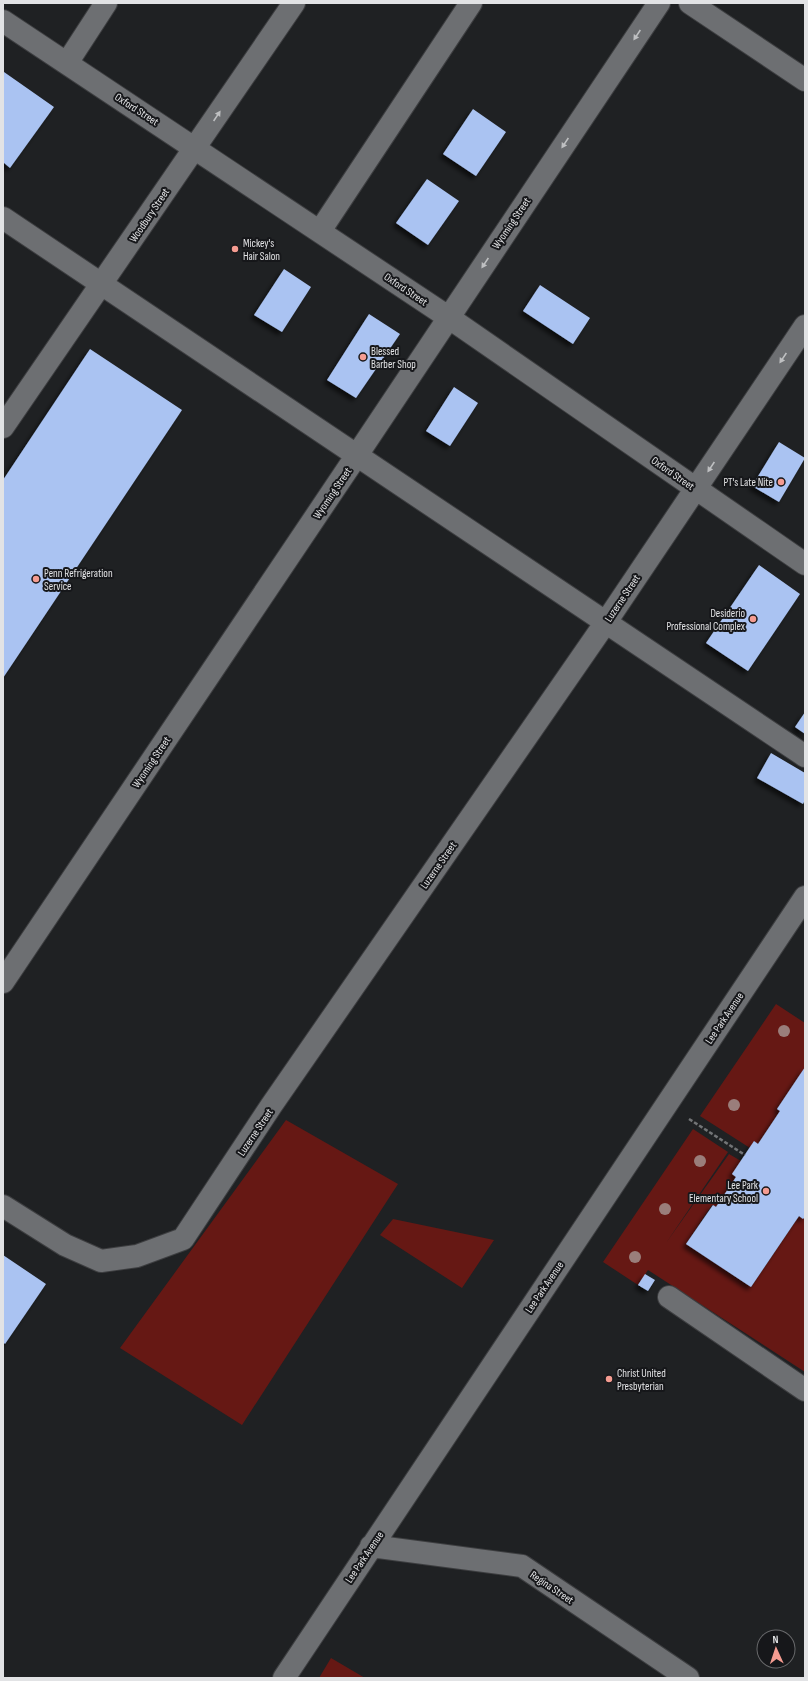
<svg xmlns="http://www.w3.org/2000/svg" width="808" height="1681" viewBox="0 0 808 1681" font-family="'Sofia Sans Condensed',sans-serif">
<style>
.green{fill:#661814}
.building{fill:#aac3f2;filter:url(#shadow)}
.lines{fill:none;stroke-linecap:round;stroke-linejoin:round}
.minor-casing{stroke:#3d3e40;stroke-width:24}
.path{stroke:#727476;stroke-width:2.5;stroke-dasharray:4 2;stroke-linecap:butt}
.minor{stroke:#6d6f72;stroke-width:22}
.tree{fill:#9a7e7b}
.oneway{fill:#bfc0c2}
.poi-dot{fill:#f59c91;stroke:#16171a;stroke-width:1.5}
.labels{text-anchor:middle;stroke-width:4;stroke-linejoin:round;paint-order:stroke}
.street-label{font-size:11px;fill:#e2e3e5;stroke:#16171a}
.poi-label{font-size:11px;fill:#e2e3e5;stroke:#16171a;text-anchor:start}
</style>
<defs>
<filter id="shadow"><feDropShadow dx="-3.5" dy="3.5" stdDeviation="2" flood-color="#0009"/></filter>
</defs>
<rect width="100%" height="100%" fill="#1f2123"/>
<path class="green" d="M 776,1004 L 805,1023 L 805,1068 L 777,1109 L 780,1111 L 758,1144 L 754,1141 L 750,1148 L 700,1116 Z
M 286,1120 L 398,1184 L 242,1425 L 120,1348 Z
M 693,1129 L 728,1152 L 666,1243 L 729,1154 L 741,1161 L 736,1177 L 716,1207 L 712,1205 L 686,1244 L 751,1287 L 799,1216 L 803,1219 L 805,1217 L 805,1372 L 648,1270 L 638,1285 L 603,1262 Z
M 393,1219 L 494,1240 L 462,1288 L 380,1235 Z
M 331,1658 L 365,1678 L 319,1678 Z"/>
<path class="building" d="M 4,72 L 54,107 L 10,168 L 3,162 L 3,74 Z
M 473,109 L 506,132 L 476,176 L 443,154 Z
M 427,179 L 459,201 L 428,245 L 396,223 Z
M 284,269 L 311,287 L 282,332 L 254,315 Z
M 540,285 L 590,318 L 573,344 L 523,311 Z
M 369,314 L 400,334 L 356,398 L 327,380 Z
M 90,349 L 182,410 L 3,678 L 3,480 Z
M 454,387 L 478,403 L 450,446 L 426,431 Z
M 779,442 L 805,458 L 779,502 L 752,486 Z
M 759,565 L 800,594 L 748,671 L 706,643 Z
M 805,712 L 805,734 L 795,727 Z
M 771,753 L 805,773 L 805,800 L 803,804 L 757,778 Z
M 805,1067 L 805,1217 L 803,1219 L 799,1216 L 751,1287 L 686,1244 L 713,1205 L 716,1207 L 736,1177 L 732,1174 L 754,1141 L 758,1144 L 780,1111 L 777,1109 Z
M 3,1255 L 46,1284 L 5,1344 L 3,1342 Z
M 645,1274 L 655,1280 L 648,1291 L 638,1285 Z"/>
<g class="lines">
<defs>
<path id="minor" d="M 690,3 L 805,80
M 3,21 L 448,317 L 805,564
M 67,63 L 106,3
M 3,218 L 805,756
M 320,231 L 471,3
M 3,427 L 294,3
M 3,982 L 357,455 L 659,3
M 3,1206 L 65,1245 L 101,1261 L 137,1256 L 183,1239 L 271,1106 L 606,622 L 805,326
M 669,1297 L 805,1390
M 371,1546 L 522,1566 L 688,1678
M 284,1678 L 805,897"/>
</defs>
<use href="#minor" class="minor-casing"/>
<path class="path" d="M 689,1119 L 745,1155"/>
<use href="#minor" class="minor"/>
</g>
<g class="tree">
<circle cx="784" cy="1031" r="6"/>
<circle cx="734" cy="1105" r="6"/>
<circle cx="700" cy="1161" r="6"/>
<circle cx="665" cy="1209" r="6"/>
<circle cx="635" cy="1257" r="6"/>
</g>
<defs><path id="oneway-solid" d="M-6-.8H1V-3.2L6.5 0L1 3.2V.8H-6Z"/></defs>
<g class="oneway">
<use href="#oneway-solid" transform="translate(637 35) rotate(124)"/>
<use href="#oneway-solid" transform="translate(217 116) rotate(-56)"/>
<use href="#oneway-solid" transform="translate(565 143) rotate(124)"/>
<use href="#oneway-solid" transform="translate(485 263) rotate(124)"/>
<use href="#oneway-solid" transform="translate(783 358) rotate(124)"/>
<use href="#oneway-solid" transform="translate(711 467) rotate(124)"/>
</g>
<g class="poi-dot">
<circle cx="235" cy="249" r="4"/>
<circle cx="363" cy="357" r="4"/>
<circle cx="781" cy="482" r="4"/>
<circle cx="36" cy="579" r="4"/>
<circle cx="753" cy="619" r="4"/>
<circle cx="766" cy="1191" r="4"/>
<circle cx="609" cy="1379" r="4"/>
</g>
<g class="labels">
<g class="street-label">
<text transform="translate(137 109) rotate(33)" y="4">Oxford Street</text>
<text transform="translate(149 215) rotate(-56)" y="4">Woodbury Street</text>
<text transform="translate(511 223) rotate(-56)" y="4">Wyoming Street</text>
<text transform="translate(406 289) rotate(34)" y="4">Oxford Street</text>
<text transform="translate(673 473) rotate(35)" y="4">Oxford Street</text>
<text transform="translate(332 493) rotate(-56)" y="4">Wyoming Street</text>
<text transform="translate(622 598) rotate(-56)" y="4">Luzerne Street</text>
<text transform="translate(151 762) rotate(-56)" y="4">Wyoming Street</text>
<text transform="translate(438 865) rotate(-55)" y="4">Luzerne Street</text>
<text transform="translate(724 1018) rotate(-56)" y="4">Lee Park Avenue</text>
<text transform="translate(255 1132) rotate(-56)" y="4">Luzerne Street</text>
<text transform="translate(544 1287) rotate(-56)" y="4">Lee Park Avenue</text>
<text transform="translate(364 1557) rotate(-56)" y="4">Lee Park Avenue</text>
<text transform="translate(552 1587) rotate(34)" y="4">Regina Street</text>
</g>
<g class="poi-label">
<text x="243" y="247">Mickey's<tspan x="243" dy="13">Hair Salon</tspan></text>
<text x="371" y="355">Blessed<tspan x="371" dy="13">Barber Shop</tspan></text>
<text x="773" y="486" text-anchor="end">PT's Late Nite</text>
<text x="44" y="577">Penn Refrigeration<tspan x="44" dy="13">Service</tspan></text>
<text x="745" y="617" text-anchor="end">Desiderio<tspan x="745" dy="13">Professional Complex</tspan></text>
<text x="758" y="1189" text-anchor="end">Lee Park<tspan x="758" dy="13">Elementary School</tspan></text>
<text x="617" y="1377">Christ United<tspan x="617" dy="13">Presbyterian</tspan></text>
</g>
</g>
<rect width="808" height="1681" fill="none" stroke="#e2e3e5" stroke-width="8"/>
<g transform="translate(776 1649) rotate(357)"><circle r="19" fill="#16171a" stroke="#68696b"/>
<path d="M0-3L7 15L0 10L-7 15Z" fill="#f59c91"/>
<text y="-6" font-size="11" font-weight="bold" text-anchor="middle" fill="#e2e3e5">N</text>
</g>
</svg>
